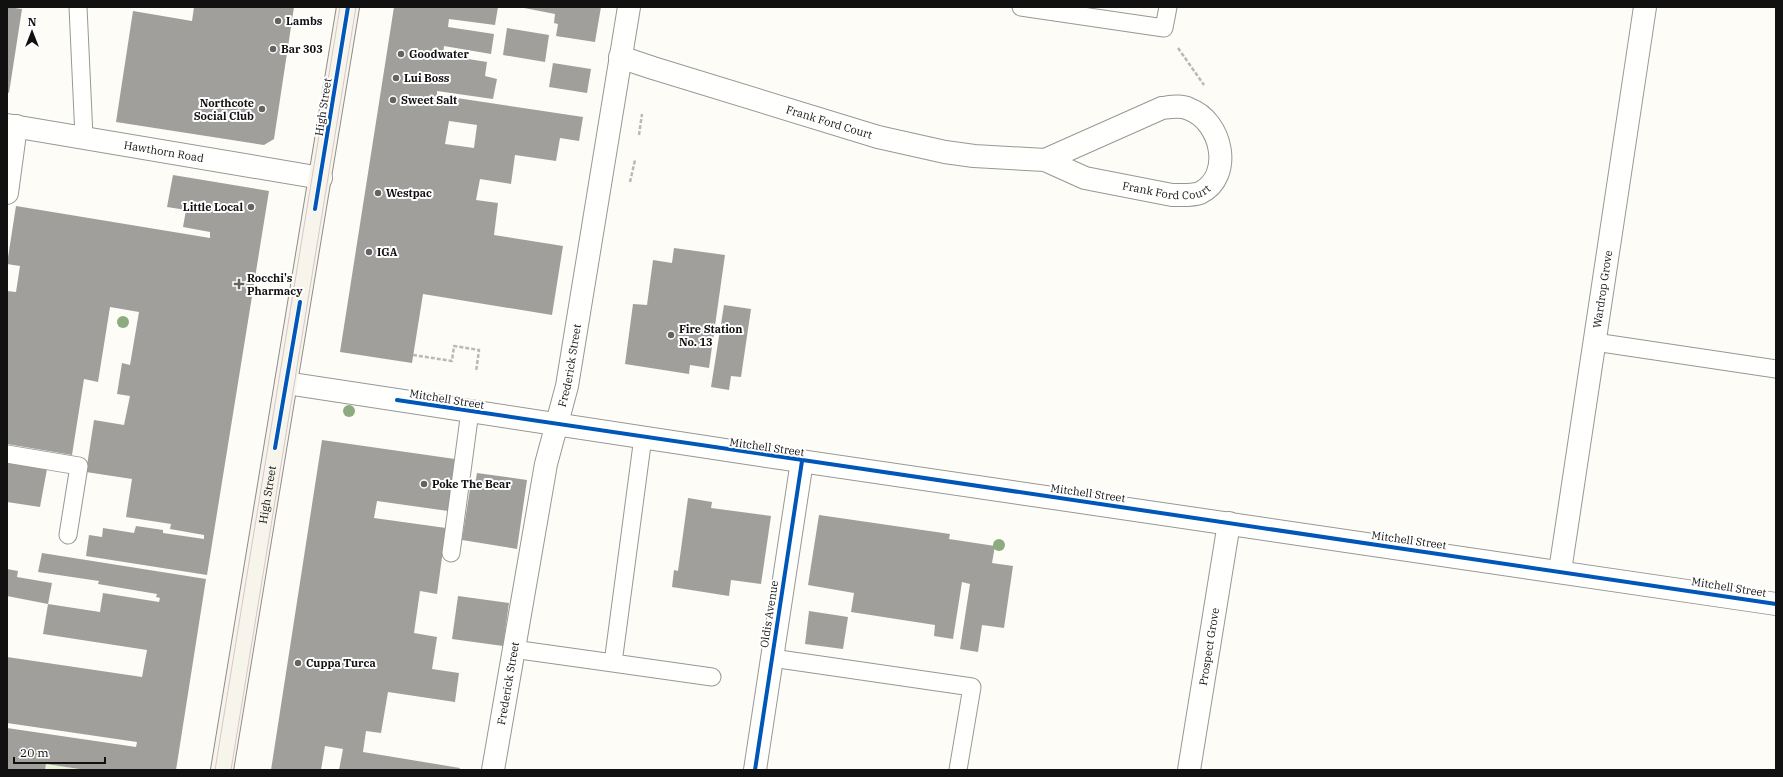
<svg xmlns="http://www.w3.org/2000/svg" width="1783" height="777" viewBox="0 0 1783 777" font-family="'IBM Plex Serif',serif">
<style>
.green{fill:#e7f3d7}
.building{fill:#a19f9c;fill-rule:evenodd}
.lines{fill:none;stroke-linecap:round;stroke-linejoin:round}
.lane-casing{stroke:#979795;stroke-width:19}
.street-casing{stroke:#979795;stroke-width:24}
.secondary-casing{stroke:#8e8d8b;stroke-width:24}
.path{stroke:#b9b9b8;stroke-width:2.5;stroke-dasharray:4 2;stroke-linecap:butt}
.lane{stroke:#fffffe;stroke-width:17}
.street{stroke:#fffffe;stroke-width:22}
.secondary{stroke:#f6f4eb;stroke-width:22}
.tram{stroke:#d9c6c7;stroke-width:1}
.cycleway-casing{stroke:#fff;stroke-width:6}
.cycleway{stroke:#0057b8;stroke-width:4}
.tree{fill:#8cac80}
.poi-dot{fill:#646362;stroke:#fff;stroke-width:1.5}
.labels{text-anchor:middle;stroke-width:4;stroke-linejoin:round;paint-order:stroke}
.poi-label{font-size:11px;font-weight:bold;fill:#111;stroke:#fff;text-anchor:start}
.street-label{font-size:11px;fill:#111;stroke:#fff}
</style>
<rect width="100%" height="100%" fill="#fdfcf7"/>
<path class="green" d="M 46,764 L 86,770 L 45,770 Z"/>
<path class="building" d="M 7,7 L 22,9 L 9,93 L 7,92 Z
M 194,7 L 294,7 L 274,139 L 264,145 L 116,122 L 133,11 L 192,21 Z
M 394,7 L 498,7 L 495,25 L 449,19 L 448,27 L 494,34 L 491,54 L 444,46 L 443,55 L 487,62 L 485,76 L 497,79 L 493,99 L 437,91 L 437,95 L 583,117 L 579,141 L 560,138 L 556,161 L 515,155 L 511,184 L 480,179 L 476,200 L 498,203 L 494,235 L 563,246 L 552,315 L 423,294 L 412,363 L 340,352 ZM 449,121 L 477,125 L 474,148 L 445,144 Z
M 519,7 L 601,7 L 595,42 L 556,36 L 558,24 L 554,23 L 555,14 Z
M 507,28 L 549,35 L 545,62 L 503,55 Z
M 553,63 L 591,69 L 587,93 L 549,87 Z
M 173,175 L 269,191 L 207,575 L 86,556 L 89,535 L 102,537 L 103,528 L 134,533 L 136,526 L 163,530 L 163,533 L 204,539 L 204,535 L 170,529 L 171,524 L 126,517 L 132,479 L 86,472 L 94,420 L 124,425 L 130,396 L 117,394 L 122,363 L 130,365 L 139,312 L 110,307 L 98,382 L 84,379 L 72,455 L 7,444 L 7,291 L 16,292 L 20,266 L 7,264 L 16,206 L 210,238 L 210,232 L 183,227 L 186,210 L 167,207 Z
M 674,248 L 725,255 L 709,368 L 690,365 L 689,374 L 625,364 L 633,304 L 647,305 L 653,260 L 672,263 Z
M 724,305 L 751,309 L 741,377 L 731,376 L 729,390 L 711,387 Z
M 322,440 L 455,459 L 448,511 L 377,501 L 374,518 L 446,528 L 437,594 L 420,591 L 414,633 L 437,637 L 432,669 L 459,673 L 455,702 L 388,692 L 381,733 L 366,731 L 363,752 L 460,768 L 459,770 L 339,770 L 343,749 L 325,746 L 321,770 L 271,770 Z
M 7,462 L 47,469 L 40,507 L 7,502 Z
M 477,473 L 527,480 L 517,549 L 462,540 L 470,489 L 474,490 Z
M 688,498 L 712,502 L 711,508 L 771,516 L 761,584 L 731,580 L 729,596 L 672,587 L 674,570 L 678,571 Z
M 819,515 L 950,534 L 949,539 L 995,546 L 992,563 L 1013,566 L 1004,628 L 982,625 L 978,652 L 960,649 L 970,584 L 962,582 L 953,639 L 934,636 L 935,625 L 851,612 L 854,593 L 808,585 Z
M 42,553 L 206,579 L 176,770 L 86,770 L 46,764 L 45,770 L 7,770 L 7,728 L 136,747 L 137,742 L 7,723 L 7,657 L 142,677 L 147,650 L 43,634 L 48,604 L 100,612 L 103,593 L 159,602 L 160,598 L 156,597 L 157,594 L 98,584 L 99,581 L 38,572 Z
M 7,569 L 18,571 L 17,577 L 52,583 L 48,604 L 7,596 Z
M 458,596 L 509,603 L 503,646 L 452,639 Z
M 809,611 L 848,617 L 843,649 L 805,644 Z"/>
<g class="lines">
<defs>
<path id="lane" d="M 78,7 L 84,137
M 1021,7 L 1164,28 L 1168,7
M 1595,342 L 1776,369
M 643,437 L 613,663 L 712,677
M 7,454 L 79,466 L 68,535
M 451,553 L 470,411
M 513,649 L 613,663
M 772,658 L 972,687 L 958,770"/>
<g id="street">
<path id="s1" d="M 620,57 L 653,68 L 878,137 L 945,152 L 974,156 L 1045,160 L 1085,178 L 1172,195 C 1181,195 1192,196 1200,193 C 1234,176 1222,121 1189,109 C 1181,105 1171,107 1162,108 L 1045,160"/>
<path id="s2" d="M 7,125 L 321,178"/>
<path d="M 7,193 L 16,126"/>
<path d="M 286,383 L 726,450 L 1776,604"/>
<path id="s3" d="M 1560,571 L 1645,7"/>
<path id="s4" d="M 493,770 L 546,464 L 567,386 L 629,7"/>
<path d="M 755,770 L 802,461"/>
<path id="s5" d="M 1189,770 L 1229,523"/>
</g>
<g id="secondary">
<path id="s6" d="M 222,770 L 348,7"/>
</g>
</defs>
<use href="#lane" class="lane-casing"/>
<use href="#street" class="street-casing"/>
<use href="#secondary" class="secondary-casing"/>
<path class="path" d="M 1178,48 L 1204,85
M 639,135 L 642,114
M 630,182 L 635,160
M 413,355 L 452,361 L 454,346 L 479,350 L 476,372"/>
<use href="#lane" class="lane"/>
<use href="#street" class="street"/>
<use href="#secondary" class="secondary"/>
<path class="tram" d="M 215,770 L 340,7
M 231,770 L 356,7"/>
<defs>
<path id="cycleway" d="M 315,209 L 348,7
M 397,400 L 1776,604
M 275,448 L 300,302
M 755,770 L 802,461"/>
</defs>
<use href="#cycleway" class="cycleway-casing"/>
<use href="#cycleway" class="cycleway"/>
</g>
<g class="tree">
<circle cx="123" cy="322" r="6"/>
<circle cx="349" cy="411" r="6"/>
<circle cx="999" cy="545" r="6"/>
</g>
<g class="poi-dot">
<circle cx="278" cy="21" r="4"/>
<circle cx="273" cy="49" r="4"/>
<circle cx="401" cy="54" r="4"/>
<circle cx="396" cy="78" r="4"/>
<circle cx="393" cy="100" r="4"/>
<circle cx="262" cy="109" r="4"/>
<circle cx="378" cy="193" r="4"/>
<circle cx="251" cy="207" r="4"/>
<circle cx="369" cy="252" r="4"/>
<path d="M237 278h4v4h4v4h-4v4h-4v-4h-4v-4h4z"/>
<circle cx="671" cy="335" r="4"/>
<circle cx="424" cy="484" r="4"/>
<circle cx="298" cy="663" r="4"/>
</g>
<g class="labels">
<g class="poi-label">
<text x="286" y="25">Lambs</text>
<text x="281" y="53">Bar 303</text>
<text x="409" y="58">Goodwater</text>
<text x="404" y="82">Lui Boss</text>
<text x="401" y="104">Sweet Salt</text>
<text x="254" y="107" text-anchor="end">Northcote<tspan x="254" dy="13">Social Club</tspan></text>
<text x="386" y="197">Westpac</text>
<text x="243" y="211" text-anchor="end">Little Local</text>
<text x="377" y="256">IGA</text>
<text x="247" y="282">Rocchi's<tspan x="247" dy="13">Pharmacy</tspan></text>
<text x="679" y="333">Fire Station<tspan x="679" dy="13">No. 13</tspan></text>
<text x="432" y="488">Poke The Bear</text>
<text x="306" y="667">Cuppa Turca</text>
</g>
<g class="street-label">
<text transform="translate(323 107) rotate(-81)" y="4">High Street</text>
<text dy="4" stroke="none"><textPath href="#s1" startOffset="219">Frank Ford Court</textPath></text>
<text dy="4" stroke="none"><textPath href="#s2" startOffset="159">Hawthorn Road</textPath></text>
<text dy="4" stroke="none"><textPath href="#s1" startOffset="566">Frank Ford Court</textPath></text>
<text dy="4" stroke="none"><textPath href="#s3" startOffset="285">Wardrop Grove</textPath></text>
<text dy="4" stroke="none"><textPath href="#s4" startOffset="412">Frederick Street</textPath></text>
<text transform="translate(447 399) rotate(9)" y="4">Mitchell Street</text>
<text transform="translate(767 447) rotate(8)" y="4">Mitchell Street</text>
<text transform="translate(1088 493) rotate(8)" y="4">Mitchell Street</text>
<text dy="4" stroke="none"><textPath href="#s6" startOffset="279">High Street</textPath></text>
<text transform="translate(1409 540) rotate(8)" y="4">Mitchell Street</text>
<text transform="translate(1729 587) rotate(9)" y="4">Mitchell Street</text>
<text transform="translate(769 614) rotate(-81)" y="4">Oldis Avenue</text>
<text dy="4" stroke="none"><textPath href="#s5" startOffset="125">Prospect Grove</textPath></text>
<text dy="4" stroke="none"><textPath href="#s4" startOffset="88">Frederick Street</textPath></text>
</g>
</g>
<rect width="1783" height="777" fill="none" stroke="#111111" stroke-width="16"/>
<g transform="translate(32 32)" stroke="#ffffff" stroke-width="3" paint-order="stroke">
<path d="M0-3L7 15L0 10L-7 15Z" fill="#111111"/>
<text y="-6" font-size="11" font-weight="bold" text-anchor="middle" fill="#111111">N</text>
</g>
<path d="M14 757v6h91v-6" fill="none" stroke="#111111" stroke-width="2"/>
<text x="20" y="757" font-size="12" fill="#111111" stroke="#ffffff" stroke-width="3" paint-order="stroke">20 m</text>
</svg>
